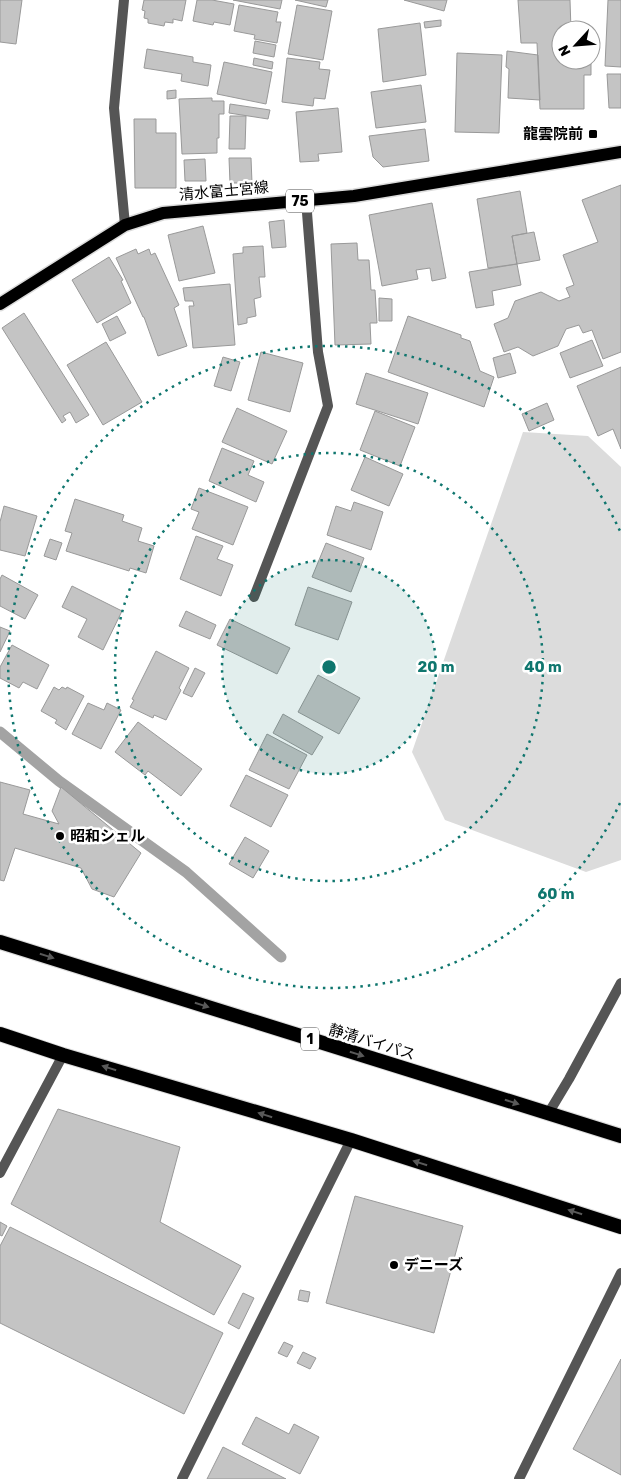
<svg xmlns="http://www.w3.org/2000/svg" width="621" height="1479" viewBox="0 0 621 1479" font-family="Rubik,'Noto Sans JP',sans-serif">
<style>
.green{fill:#dcdcdc}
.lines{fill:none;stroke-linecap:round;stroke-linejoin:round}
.stream{stroke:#a3a3a3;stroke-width:11}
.building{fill:#c4c4c4;stroke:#999}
.primary-casing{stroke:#dbdbdb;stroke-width:15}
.trunk-casing{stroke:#dbdbdb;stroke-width:16}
.minor{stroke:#555;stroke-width:10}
.tertiary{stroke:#555;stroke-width:10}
.primary{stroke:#000;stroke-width:12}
.trunk{stroke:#000;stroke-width:14}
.oneway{fill:#595959}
.ring{fill:none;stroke:#0f766e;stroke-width:2.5;stroke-dasharray:2.5 5}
.poi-dot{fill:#000;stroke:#fff;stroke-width:2}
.labels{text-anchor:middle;stroke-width:5;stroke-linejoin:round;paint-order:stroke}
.shield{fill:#fff;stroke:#4c4c4c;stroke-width:1}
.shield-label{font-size:14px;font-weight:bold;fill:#000}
.poi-label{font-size:15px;font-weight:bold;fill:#000;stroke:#fff;text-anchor:start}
.street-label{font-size:15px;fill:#000;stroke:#fff}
.centre{fill:#0f766e;stroke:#fff;stroke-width:2.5}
.ring-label{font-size:15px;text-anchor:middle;font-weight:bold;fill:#0f766e;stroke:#fff;stroke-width:5;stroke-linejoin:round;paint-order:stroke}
</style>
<rect width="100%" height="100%" fill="#fff"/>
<path class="green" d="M 523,432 L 588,436 L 621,467 L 621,860 L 586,872 L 445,820 L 412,752 Z"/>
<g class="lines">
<path class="stream" d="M 0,732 L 59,781 L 186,872 L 281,957"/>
</g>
<path class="building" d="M 0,0 L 22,0 L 16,44 L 0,42 Z
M 144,0 L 186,0 L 182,21 L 173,19 L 173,23 L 165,22 L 164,26 L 148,23 L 148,19 L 144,18 L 145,11 L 142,10 Z
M 197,0 L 212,0 L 234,4 L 230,25 L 214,22 L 213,25 L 193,21 Z
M 233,0 L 282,0 L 280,9 Z
M 295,0 L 328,0 L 326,7 Z
M 404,0 L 447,0 L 444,11 Z
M 518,0 L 570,0 L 571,30 L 561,30 L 561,60 L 591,60 L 591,75 L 584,75 L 584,109 L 540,109 L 537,43 L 521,43 Z
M 608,0 L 621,0 L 621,67 L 605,66 Z
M 239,5 L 278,12 L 276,22 L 281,22 L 277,43 L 254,39 L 255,35 L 234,31 Z
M 297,5 L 332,11 L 323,60 L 288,54 Z
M 441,20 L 441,26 L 425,28 L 424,22 Z
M 420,23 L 426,75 L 383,82 L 378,29 Z
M 255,41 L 276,45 L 274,57 L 253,53 Z
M 147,49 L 193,57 L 193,62 L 211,65 L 208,86 L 181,81 L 182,74 L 144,68 Z
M 507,51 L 538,55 L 540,100 L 508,98 L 509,69 L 506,67 Z
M 457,53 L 502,55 L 499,133 L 455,132 Z
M 254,58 L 273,62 L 272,69 L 253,65 Z
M 287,58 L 320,62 L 319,69 L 330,70 L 325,99 L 314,98 L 313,106 L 282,102 Z
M 224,62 L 272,72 L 266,104 L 217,94 Z
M 607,74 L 621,74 L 621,108 L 609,108 Z
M 421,85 L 426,122 L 376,128 L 371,92 Z
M 176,90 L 176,98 L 167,99 L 167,91 Z
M 212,98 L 212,101 L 224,101 L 224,114 L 219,114 L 219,138 L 217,138 L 217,153 L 182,154 L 179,99 Z
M 230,104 L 270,110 L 268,119 L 229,113 Z
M 338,108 L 342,152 L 318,154 L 319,161 L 300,162 L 296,112 Z
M 230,116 L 246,116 L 245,149 L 229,149 Z
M 134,119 L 156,119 L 156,133 L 176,133 L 176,188 L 135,188 Z
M 425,129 L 429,161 L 383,167 L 373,157 L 369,136 Z
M 229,158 L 251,158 L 252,183 L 230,183 Z
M 205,159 L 206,181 L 185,181 L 184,160 Z
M 621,185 L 621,352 L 603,359 L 592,330 L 583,333 L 579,325 L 566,329 L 558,346 L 533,356 L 518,347 L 504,352 L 494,324 L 508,318 L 515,301 L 541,292 L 559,301 L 570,297 L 566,288 L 574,285 L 563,255 L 598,242 L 582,200 Z
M 520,191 L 527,233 L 512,236 L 517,264 L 488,268 L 477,199 Z
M 432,203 L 446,278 L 432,281 L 430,268 L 416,270 L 418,279 L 382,286 L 369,215 Z
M 284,220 L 286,247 L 272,248 L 269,222 Z
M 203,226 L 215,273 L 179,281 L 168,235 Z
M 534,232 L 540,260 L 517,264 L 512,236 Z
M 357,243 L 358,260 L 369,260 L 371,290 L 375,290 L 377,323 L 370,323 L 371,344 L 335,345 L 331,244 Z
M 263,246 L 265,277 L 259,277 L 261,297 L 254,299 L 256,316 L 247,318 L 247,323 L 238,325 L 233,254 L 243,253 L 243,247 Z
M 136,249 L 138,254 L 149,249 L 151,255 L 155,253 L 179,305 L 174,308 L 187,346 L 158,356 L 144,317 L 143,317 L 116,258 Z
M 109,257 L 123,280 L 121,281 L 131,303 L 97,323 L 72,280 Z
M 517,264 L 521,285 L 492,291 L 494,305 L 476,308 L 469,272 Z
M 230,284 L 235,345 L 193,348 L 189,306 L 194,306 L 193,301 L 185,301 L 183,288 Z
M 379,298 L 392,299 L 392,321 L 379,321 Z
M 24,313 L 89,415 L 76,423 L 70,412 L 63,416 L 66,420 L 62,423 L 2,328 Z
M 117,316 L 126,333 L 110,341 L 102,324 Z
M 408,316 L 461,335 L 461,338 L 470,341 L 480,371 L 494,377 L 484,407 L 388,372 Z
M 592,340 L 603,366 L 570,378 L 560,353 Z
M 106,342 L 142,402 L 103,425 L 67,365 Z
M 261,352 L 303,363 L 290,412 L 248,400 Z
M 510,353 L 516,373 L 498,378 L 493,358 Z
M 223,357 L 240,362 L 231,391 L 214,386 Z
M 621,367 L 621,449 L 613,429 L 598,436 L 577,386 Z
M 366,373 L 428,393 L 418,424 L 356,404 Z
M 547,403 L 554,420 L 529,431 L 522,414 Z
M 237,408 L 287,431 L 272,464 L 222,442 Z
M 375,411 L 415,427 L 400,466 L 360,450 Z
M 222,448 L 254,461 L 248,475 L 264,482 L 256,502 L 209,481 Z
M 365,457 L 403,474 L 389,506 L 351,490 Z
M 199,488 L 248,507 L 233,545 L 192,529 L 199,512 L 191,509 Z
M 75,499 L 124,515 L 122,521 L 142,528 L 138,541 L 154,546 L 146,573 L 130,568 L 129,571 L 66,551 L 72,533 L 65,531 Z
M 354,502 L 383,512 L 371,550 L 327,535 L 336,506 L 351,511 Z
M 4,506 L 37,516 L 25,556 L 0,550 L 0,522 Z
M 196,536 L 223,546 L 217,559 L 233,565 L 221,596 L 180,579 Z
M 50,539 L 62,543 L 56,560 L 44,556 Z
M 326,543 L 364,558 L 351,592 L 312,577 Z
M 2,575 L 38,595 L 25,619 L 0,606 L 0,579 Z
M 72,586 L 122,611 L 103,650 L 78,637 L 87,619 L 62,607 Z
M 308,587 L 352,602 L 338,640 L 295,625 Z
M 186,611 L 216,625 L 210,639 L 179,626 Z
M 230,619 L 290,648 L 277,674 L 217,645 Z
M 0,627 L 10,631 L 0,652 Z
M 12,645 L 49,665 L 37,689 L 23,682 L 19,688 L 0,678 L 0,667 Z
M 156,651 L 189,668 L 179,688 L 181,690 L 166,720 L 154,715 L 153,718 L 130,707 L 134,700 L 132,699 Z
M 195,668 L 205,673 L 192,697 L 183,693 Z
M 318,675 L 360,698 L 339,734 L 298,712 Z
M 54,687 L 59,690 L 62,687 L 66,689 L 67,687 L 84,696 L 66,730 L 55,723 L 57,720 L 41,711 Z
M 88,703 L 104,710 L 107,703 L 121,710 L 101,749 L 72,734 Z
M 283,714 L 323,737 L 312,755 L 273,733 Z
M 138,722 L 202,769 L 181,796 L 148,771 L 145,775 L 115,752 Z
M 267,734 L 307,755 L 289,789 L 249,770 Z
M 246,775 L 288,795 L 271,827 L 230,806 Z
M 0,782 L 30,790 L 23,814 L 59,824 L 52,811 L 61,787 L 141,853 L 114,897 L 92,889 L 81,868 L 15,848 L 4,881 L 0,880 Z
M 245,837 L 269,851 L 253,878 L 229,864 Z
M 58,1109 L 180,1147 L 160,1222 L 241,1266 L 214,1315 L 11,1204 Z
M 355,1196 L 463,1226 L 434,1333 L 326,1303 Z
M 0,1222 L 7,1226 L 2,1236 L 0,1235 Z
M 10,1227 L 223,1333 L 184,1414 L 0,1323 L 0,1246 Z
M 300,1290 L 310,1292 L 308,1302 L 298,1300 Z
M 243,1293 L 254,1298 L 239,1329 L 228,1323 Z
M 284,1342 L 293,1346 L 287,1357 L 278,1353 Z
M 303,1352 L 316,1358 L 310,1369 L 297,1363 Z
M 621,1359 L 621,1475 L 573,1449 Z
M 256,1417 L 289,1434 L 294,1424 L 319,1437 L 300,1474 L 242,1444 Z
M 223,1447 L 286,1479 L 207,1479 Z"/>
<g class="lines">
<defs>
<path id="primary" d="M 0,304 L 125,225 L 163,213 L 354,196 L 621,152"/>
<path id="trunk" d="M 0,942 L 621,1136
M 0,1034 L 63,1055 L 351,1140 L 621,1227"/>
</defs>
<use href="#primary" class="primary-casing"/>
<use href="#trunk" class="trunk-casing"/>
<path class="minor" d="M 254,597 L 328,406 L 318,352 L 306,200
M 548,1114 L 569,1079 L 621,983
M 0,1173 L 63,1055
M 182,1479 L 351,1140
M 519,1479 L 621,1273"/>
<path class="tertiary" d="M 124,0 L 114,108 L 125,225"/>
<use href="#primary" class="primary"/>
<use href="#trunk" class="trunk"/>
</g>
<defs><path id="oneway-solid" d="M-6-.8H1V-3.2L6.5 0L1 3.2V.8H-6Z" transform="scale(1.25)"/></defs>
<g class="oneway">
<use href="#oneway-solid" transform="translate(47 956) rotate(17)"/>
<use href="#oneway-solid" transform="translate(202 1005) rotate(17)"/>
<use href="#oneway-solid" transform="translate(357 1054) rotate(17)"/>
<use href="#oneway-solid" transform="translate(109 1068) rotate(-163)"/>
<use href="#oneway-solid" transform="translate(512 1102) rotate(17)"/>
<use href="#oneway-solid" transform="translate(265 1115) rotate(-163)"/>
<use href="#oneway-solid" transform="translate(420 1163) rotate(-162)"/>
<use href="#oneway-solid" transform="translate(575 1212) rotate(-162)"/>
</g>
<circle cx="329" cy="667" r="107" fill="#0f766e" fill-opacity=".12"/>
<g class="ring">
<circle cx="329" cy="667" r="107"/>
<circle cx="329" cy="667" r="214"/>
<path d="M620 803A321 321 0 1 1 620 531"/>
</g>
<g class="poi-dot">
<rect x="588" y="129" width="10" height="10" rx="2.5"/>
<circle cx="60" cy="836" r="5"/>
<circle cx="394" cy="1265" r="5"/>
</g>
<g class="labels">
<g class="shield">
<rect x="286" y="189.5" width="28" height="23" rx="4"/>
<rect x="301" y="1027.5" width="18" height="23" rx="4"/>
</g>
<g class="shield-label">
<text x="300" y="206">75</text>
<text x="310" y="1044">1</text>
</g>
<g class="poi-label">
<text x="583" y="139" text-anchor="end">龍雲院前</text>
<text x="70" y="841">昭和シェル</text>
<text x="404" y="1270">デニーズ</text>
</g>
<g class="street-label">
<text transform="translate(224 191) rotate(-5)" y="5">清水富士宮線</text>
<text transform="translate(372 1042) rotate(17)" y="5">静清バイパス</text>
</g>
</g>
<circle cx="329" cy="667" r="8" class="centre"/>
<g class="ring-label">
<text x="436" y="672">20 m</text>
<text x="543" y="672">40 m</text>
<text x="556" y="899">60 m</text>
</g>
<g transform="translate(576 45) rotate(244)"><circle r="24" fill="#ffffff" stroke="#999999"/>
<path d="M0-4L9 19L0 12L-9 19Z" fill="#000000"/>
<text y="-8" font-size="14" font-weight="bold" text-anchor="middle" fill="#000000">N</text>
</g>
</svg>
